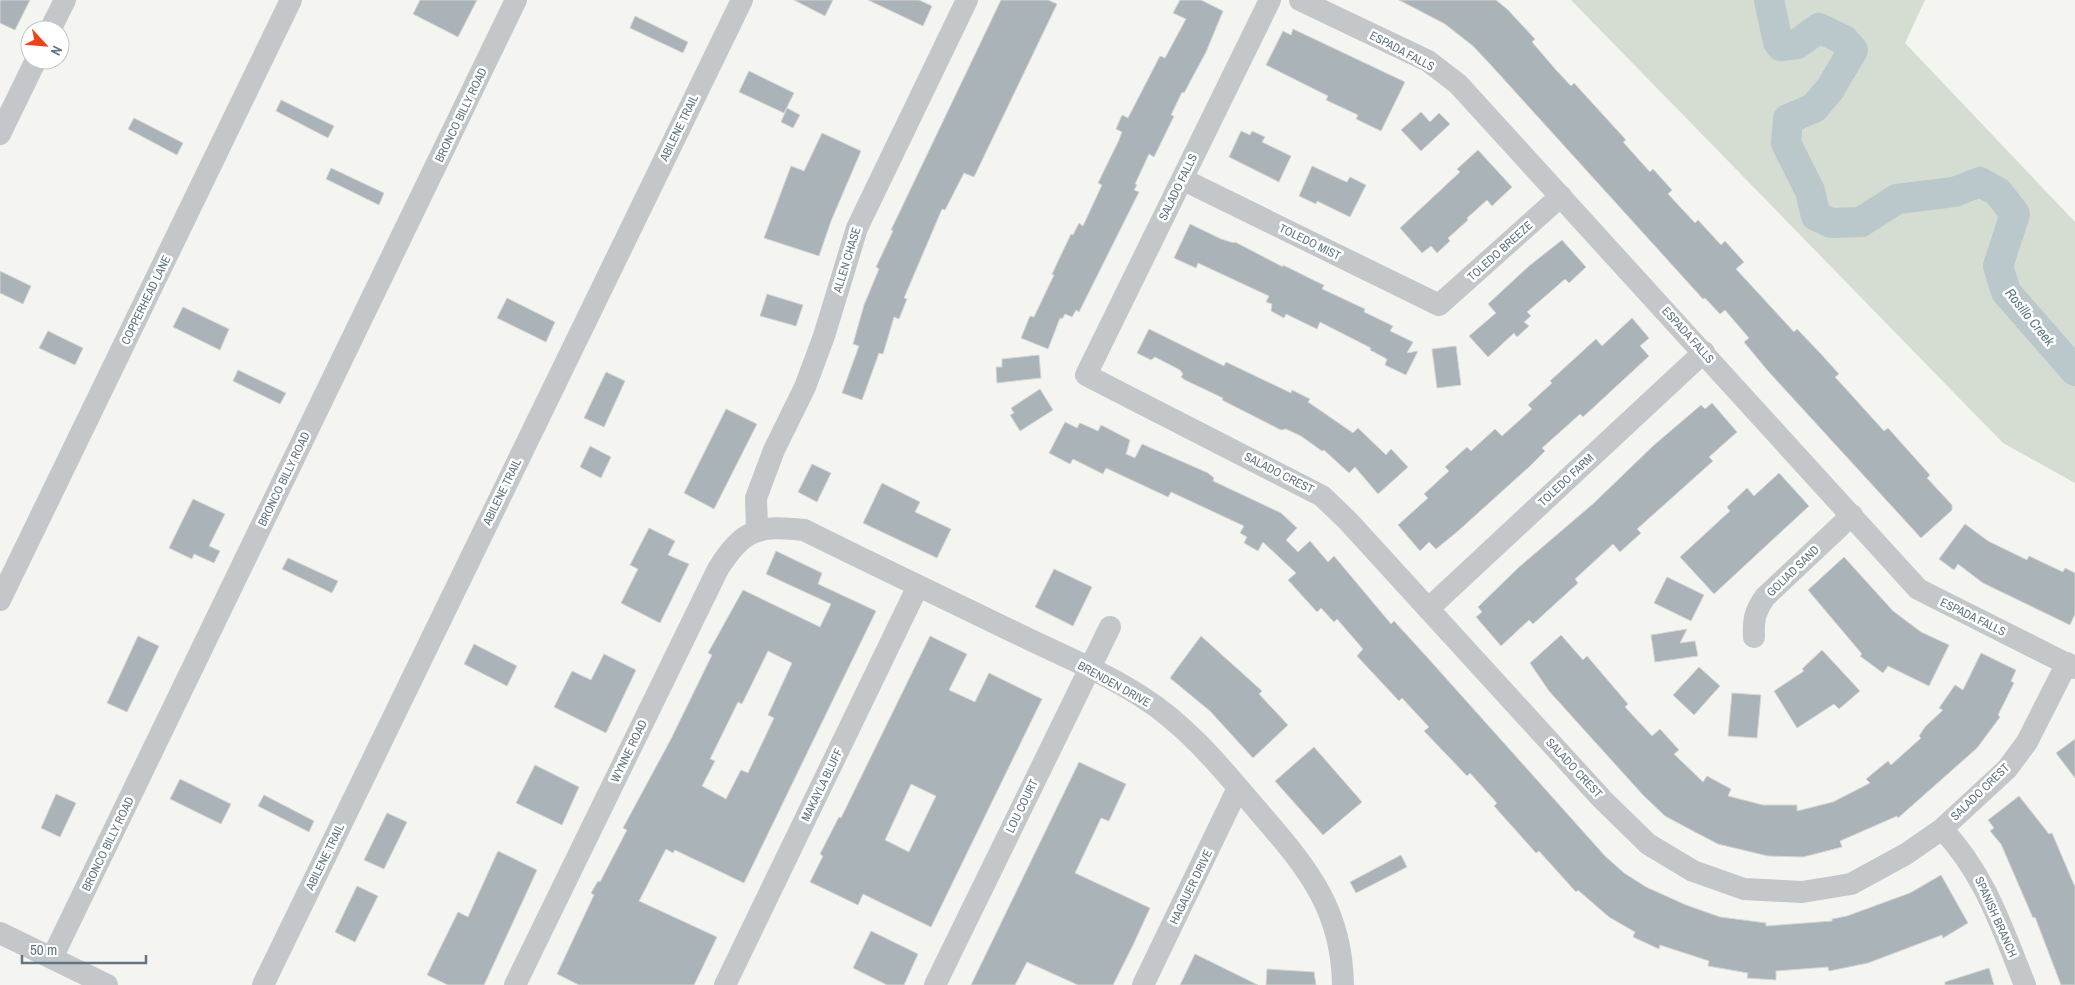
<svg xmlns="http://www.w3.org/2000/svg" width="2075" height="985" viewBox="0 0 2075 985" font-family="'Archivo Narrow',sans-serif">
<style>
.green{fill:#d5dcd1}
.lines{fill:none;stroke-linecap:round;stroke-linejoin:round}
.river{stroke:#bac7cb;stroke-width:30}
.building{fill:#aab3b8;stroke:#d5d5d3;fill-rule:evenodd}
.minor{stroke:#c3c7ca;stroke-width:22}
.labels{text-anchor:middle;stroke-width:5;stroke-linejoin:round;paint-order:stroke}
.street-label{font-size:12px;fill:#617583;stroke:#fff}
.water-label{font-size:14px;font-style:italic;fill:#5d7881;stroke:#fff}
</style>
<rect width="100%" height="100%" fill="#f4f4f0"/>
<path class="green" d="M 1571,0 L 1925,0 L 1905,43 L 2075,222 L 2075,483 L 2003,443 Z"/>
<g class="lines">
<path class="river" d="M 1769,0 L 1778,42 L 1781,46 L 1797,44 L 1819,28 L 1844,40 L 1853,50 L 1830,89 L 1814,108 L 1788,119 L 1786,143 L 1810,191 L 1816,216 L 1831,223 L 1861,222 L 1897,199 L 1954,192 L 1980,182 L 1998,192 L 2015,214 L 1998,266 L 2006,292 L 2075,371"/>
</g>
<path class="building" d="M 0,0 L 30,0 L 15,30 L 0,23 Z
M 420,0 L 477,0 L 458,37 L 413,14 Z
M 794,0 L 833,0 L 825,16 Z
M 868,0 L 919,0 L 932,6 L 923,26 Z
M 1001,0 L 1048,0 L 1057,4 L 974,177 L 964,173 L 945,210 L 942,209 L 904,298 L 907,299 L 899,319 L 894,317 L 883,354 L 879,353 L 862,400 L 842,393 L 859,346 L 853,344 L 864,305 L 879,269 L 876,267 L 893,231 L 891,230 Z
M 1180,0 L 1201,0 L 1223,11 L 1206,52 L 1184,93 L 1182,92 L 1171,115 L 1174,116 L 1154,157 L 1149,154 L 1135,184 L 1137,185 L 1134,190 L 1139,192 L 1079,312 L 1076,310 L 1072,317 L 1065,314 L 1062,319 L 1060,318 L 1048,349 L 1021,338 L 1030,316 L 1034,317 L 1054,275 L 1052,274 L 1071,234 L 1073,235 L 1079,223 L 1083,226 L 1102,185 L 1098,183 L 1119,140 L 1122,132 L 1116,129 L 1122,115 L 1128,118 L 1160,56 L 1165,58 L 1186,19 L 1173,13 Z
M 1399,0 L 1496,0 L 1507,9 L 1535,39 L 1532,42 L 1556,70 L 1571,86 L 1574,83 L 1626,140 L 1623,142 L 1650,172 L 1653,169 L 1672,190 L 1668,194 L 1695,223 L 1698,220 L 1721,245 L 1725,241 L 1744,262 L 1736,269 L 1794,332 L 1797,329 L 1820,353 L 1839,374 L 1835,377 L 1884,431 L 1888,428 L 1930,475 L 1927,478 L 1952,505 L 1952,510 L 1921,538 L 1768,371 L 1744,342 L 1749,338 L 1725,310 L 1720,314 L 1705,298 L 1703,299 L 1490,64 L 1473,46 L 1445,24 Z
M 635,16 L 688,42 L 683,53 L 630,28 Z
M 1293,29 L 1405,82 L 1381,131 L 1356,119 L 1358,115 L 1326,100 L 1328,96 L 1266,65 L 1283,31 L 1291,35 Z
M 749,71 L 794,93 L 784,113 L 739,92 Z
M 281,100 L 334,126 L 328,138 L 276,111 Z
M 787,108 L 800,115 L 793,128 L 781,122 Z
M 1421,112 L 1430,122 L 1439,113 L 1450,124 L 1421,151 L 1401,130 Z
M 134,118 L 183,143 L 177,155 L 128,129 Z
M 1241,131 L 1250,135 L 1252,131 L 1265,137 L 1262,142 L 1291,156 L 1279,182 L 1229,157 Z
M 822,133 L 861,151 L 831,221 L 819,256 L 764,238 L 791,166 L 804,171 Z
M 1478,150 L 1512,187 L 1492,206 L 1487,200 L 1467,218 L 1468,220 L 1448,238 L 1450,241 L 1437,253 L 1431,246 L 1422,253 L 1400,228 L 1460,172 L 1457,169 Z
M 1312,166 L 1342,180 L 1347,182 L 1350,177 L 1366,185 L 1350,217 L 1317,201 L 1316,204 L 1299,196 Z
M 331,168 L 384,193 L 379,205 L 326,179 Z
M 1190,224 L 1221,239 L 1234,243 L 1235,242 L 1283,267 L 1283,265 L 1315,281 L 1324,285 L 1322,289 L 1365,309 L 1364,312 L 1393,326 L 1390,331 L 1413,342 L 1407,353 L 1418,351 L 1406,375 L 1385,365 L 1387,359 L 1370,350 L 1371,348 L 1320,322 L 1317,329 L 1286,314 L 1284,318 L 1271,311 L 1272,304 L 1266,302 L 1269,296 L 1198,263 L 1196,268 L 1174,258 Z
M 1562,240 L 1586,267 L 1569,283 L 1565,279 L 1527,312 L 1531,316 L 1524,322 L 1529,326 L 1517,337 L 1514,333 L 1488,357 L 1469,336 L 1496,313 L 1488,304 L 1529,266 Z
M 0,271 L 31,286 L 23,304 L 0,293 Z
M 767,294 L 803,305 L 796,326 L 760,316 Z
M 507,298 L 555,322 L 546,342 L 497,318 Z
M 183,307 L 229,329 L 220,350 L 173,327 Z
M 1632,318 L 1649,338 L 1640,346 L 1649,356 L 1583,417 L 1580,414 L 1542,448 L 1545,451 L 1530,466 L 1458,531 L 1436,549 L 1429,542 L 1420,551 L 1398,525 L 1428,498 L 1424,494 L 1449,471 L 1445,467 L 1467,447 L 1471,451 L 1495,429 L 1502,436 L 1532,409 L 1528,405 L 1552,383 L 1550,381 L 1596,339 L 1602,346 Z
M 1149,329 L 1224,366 L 1226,362 L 1291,393 L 1292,390 L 1310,399 L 1308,402 L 1353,433 L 1358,428 L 1386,455 L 1391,449 L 1408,467 L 1378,494 L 1355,467 L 1349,473 L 1324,450 L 1322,451 L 1301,436 L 1286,429 L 1281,430 L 1222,400 L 1223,398 L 1185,380 L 1181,377 L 1183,374 L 1180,370 L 1155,357 L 1151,360 L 1137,353 Z
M 48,331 L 83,348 L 75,365 L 39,348 Z
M 1456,346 L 1461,385 L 1437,388 L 1432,349 Z
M 1039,355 L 1041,378 L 997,383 L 996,367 L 1002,367 L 1002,359 Z
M 238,370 L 286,393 L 280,404 L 233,381 Z
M 606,372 L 625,381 L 604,427 L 584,418 Z
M 1040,389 L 1053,410 L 1020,431 L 1010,415 L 1014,413 L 1011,408 Z
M 1712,403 L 1737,432 L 1709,457 L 1713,461 L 1637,529 L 1641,533 L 1620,552 L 1613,544 L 1575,579 L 1578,583 L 1533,624 L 1529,620 L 1501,646 L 1476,617 L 1482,612 L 1478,607 L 1518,568 L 1594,503 L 1653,446 L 1701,405 L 1705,409 Z
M 726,409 L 757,424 L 714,509 L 684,493 Z
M 1065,422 L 1077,428 L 1080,423 L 1098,431 L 1101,425 L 1130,440 L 1126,454 L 1135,458 L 1142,444 L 1208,473 L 1214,478 L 1213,481 L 1281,513 L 1297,528 L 1286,540 L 1298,552 L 1310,541 L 1328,562 L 1334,556 L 1391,624 L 1394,621 L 1426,656 L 1605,856 L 1624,873 L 1646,887 L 1686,905 L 1720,917 L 1766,923 L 1766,926 L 1832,921 L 1832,919 L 1847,916 L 1910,893 L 1941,875 L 1968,923 L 1943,938 L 1942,935 L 1868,963 L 1829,971 L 1828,967 L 1776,971 L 1776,980 L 1747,978 L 1748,973 L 1708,966 L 1709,961 L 1660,945 L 1659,949 L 1633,937 L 1635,932 L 1609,917 L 1578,890 L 1576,892 L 1539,851 L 1536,853 L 1494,806 L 1497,803 L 1470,773 L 1467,776 L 1424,731 L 1429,727 L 1402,698 L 1399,701 L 1357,656 L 1363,649 L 1337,619 L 1334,622 L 1321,608 L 1317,612 L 1288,580 L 1296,573 L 1263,542 L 1258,551 L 1244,543 L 1247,537 L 1240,533 L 1244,526 L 1171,492 L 1168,497 L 1106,468 L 1103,474 L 1073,459 L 1070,464 L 1049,453 Z
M 590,446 L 611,457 L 601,478 L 580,467 Z
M 812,464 L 831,473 L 817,502 L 798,492 Z
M 1779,473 L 1809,506 L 1714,594 L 1680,557 L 1730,511 L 1727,507 L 1747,488 L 1754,496 Z
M 882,483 L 920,502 L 915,512 L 951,529 L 937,558 L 863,523 Z
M 193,499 L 225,514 L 209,546 L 220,551 L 214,563 L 194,554 L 192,559 L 169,548 Z
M 1965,524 L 1988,541 L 2027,560 L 2029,556 L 2063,572 L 2065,568 L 2075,573 L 2075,614 L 2070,625 L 1983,583 L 1958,564 L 1954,570 L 1939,559 Z
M 649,528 L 675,541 L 668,555 L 689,564 L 660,623 L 621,603 L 638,569 L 630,565 Z
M 776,551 L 822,573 L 818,584 L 876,611 L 744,883 L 675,850 L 673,853 L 666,849 L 639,901 L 717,937 L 694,985 L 579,985 L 557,974 L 594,895 L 591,893 L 598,881 L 600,882 L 627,830 L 623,828 L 671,739 L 712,655 L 708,653 L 743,590 L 820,627 L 831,604 L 766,574 ZM 768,651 L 792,663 L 768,715 L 774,718 L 748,773 L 741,770 L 726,799 L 702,786 L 715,761 L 710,759 L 738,702 L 742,704 Z
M 1844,557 L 1893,611 L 1921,632 L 1949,645 L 1929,686 L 1888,666 L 1883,673 L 1860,656 L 1862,654 L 1808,590 Z
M 288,558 L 338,581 L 332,593 L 282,569 Z
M 1054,569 L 1092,587 L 1073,626 L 1035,607 Z
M 1667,577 L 1704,595 L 1691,621 L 1654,603 Z
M 1687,629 L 1680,643 L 1695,641 L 1698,656 L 1655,662 L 1651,635 Z
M 1561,635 L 1583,660 L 1587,656 L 1628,704 L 1625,707 L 1652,736 L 1660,729 L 1679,750 L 1674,754 L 1703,782 L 1707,776 L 1731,789 L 1728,796 L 1763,805 L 1797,805 L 1797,811 L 1833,802 L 1870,783 L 1866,779 L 1888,761 L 1891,765 L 1921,738 L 1919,736 L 1925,727 L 1943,710 L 1939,708 L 1955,685 L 1963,690 L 1981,653 L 2016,670 L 2011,681 L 2014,683 L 1998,715 L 2000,717 L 1977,748 L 1898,818 L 1897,816 L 1840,841 L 1842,847 L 1803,857 L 1768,856 L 1718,844 L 1695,832 L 1665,816 L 1643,795 L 1549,691 L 1530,663 Z
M 138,636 L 159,646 L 127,712 L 107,703 Z
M 930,636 L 967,654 L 949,690 L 975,702 L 989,673 L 1042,699 L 931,927 L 863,894 L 858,905 L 810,882 L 823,856 L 820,854 L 839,817 L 841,818 ZM 911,784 L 936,796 L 909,852 L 885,840 Z
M 1201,636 L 1262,691 L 1259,694 L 1288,725 L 1253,758 L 1210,711 L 1170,678 Z
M 474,644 L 517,666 L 507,686 L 464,664 Z
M 1822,650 L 1860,691 L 1839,709 L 1834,704 L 1797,728 L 1774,691 L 1804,671 L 1802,669 Z
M 604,654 L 636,670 L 606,733 L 554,707 L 572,671 L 591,680 Z
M 1699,667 L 1720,686 L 1694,715 L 1673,695 Z
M 1732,693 L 1761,695 L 1757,738 L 1728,736 Z
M 2075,739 L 2075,778 L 2056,753 Z
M 1314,747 L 1362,802 L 1323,835 L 1275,781 Z
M 1079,762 L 1126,784 L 1109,821 L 1101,818 L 1075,873 L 1150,908 L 1133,945 L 1113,985 L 1078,985 L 1027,962 L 1015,985 L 971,985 Z
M 535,765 L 579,787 L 562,825 L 516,803 Z
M 180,779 L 231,804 L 221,824 L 170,799 Z
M 56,794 L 76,803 L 60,837 L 41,828 Z
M 264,795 L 314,821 L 309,832 L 258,806 Z
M 2019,796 L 2049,834 L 2052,833 L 2075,887 L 2075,985 L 2061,985 L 2035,917 L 2033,918 L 2001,844 L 1990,831 L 1994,828 L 1988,820 Z
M 387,813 L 407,822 L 384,869 L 364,860 Z
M 498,851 L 537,870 L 484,985 L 448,985 L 427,975 L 458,912 L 468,917 Z
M 1401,855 L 1407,867 L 1356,893 L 1350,882 Z
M 357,886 L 378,896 L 355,942 L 335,932 Z
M 871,931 L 918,954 L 904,985 L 887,985 L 853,968 Z
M 1195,954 L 1258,985 L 1180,985 Z
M 1989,968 L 1994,985 L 1945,985 L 1945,982 Z
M 1267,969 L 1314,972 L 1316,985 L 1266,985 Z"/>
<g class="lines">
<path class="minor" d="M 1270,0 L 1086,375 L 1322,496 L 1348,521 L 1602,799 L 1648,844 L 1693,871 L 1744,889 L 1802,892 L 1851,884 L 1906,854 L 1942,829 L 2007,769 L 2027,742 L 2067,663
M 1300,0 L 1428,61 L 1458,84 L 1918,589 L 2075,668
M 50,30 L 65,0
M 0,134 L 36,60
M 1182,179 L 1439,305 L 1561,196
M 757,529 L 756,498 L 774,450 L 805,387 L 824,336 L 857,228 L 967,0
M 0,600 L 291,0
M 1428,609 L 1704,352
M 1754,637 C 1753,620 1755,611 1765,597 L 1852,515
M 1942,829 C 1985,874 2002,928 2025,985
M 0,933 L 107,985
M 52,958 L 516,0
M 263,985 L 742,0
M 515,985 L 718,569 C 743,529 758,525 804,530 C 875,565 946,599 1018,634 C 1059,654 1103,672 1142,697 C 1191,728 1228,776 1265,819 C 1310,871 1342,912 1343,985
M 725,985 L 918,586
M 935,985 L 1110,627
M 1143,985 L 1238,788"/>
</g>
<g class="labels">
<g class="street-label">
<text transform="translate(1402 51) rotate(28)" y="4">ESPADA FALLS</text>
<text transform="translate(461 115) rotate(-64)" y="4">BRONCO BILLY ROAD</text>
<text transform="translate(679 128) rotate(-64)" y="4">ABILENE TRAIL</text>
<text transform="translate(1178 187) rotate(-64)" y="4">SALADO FALLS</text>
<text transform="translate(1310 242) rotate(26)" y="4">TOLEDO MIST</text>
<text transform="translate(1500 251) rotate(-42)" y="4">TOLEDO BREEZE</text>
<text transform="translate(847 260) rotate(-73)" y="4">ALLEN CHASE</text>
<text transform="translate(146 300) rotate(-64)" y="4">COPPERHEAD LANE</text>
<text transform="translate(1688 335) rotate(48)" y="4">ESPADA FALLS</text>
<text transform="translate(1279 473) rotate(27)" y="4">SALADO CREST</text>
<text transform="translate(284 479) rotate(-64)" y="4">BRONCO BILLY ROAD</text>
<text transform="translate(1566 480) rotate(-43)" y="4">TOLEDO FARM</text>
<text transform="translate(502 492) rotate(-64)" y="4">ABILENE TRAIL</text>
<text transform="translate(1793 571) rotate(-44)" y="4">GOLIAD SAND</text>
<text transform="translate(1973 617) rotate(26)" y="4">ESPADA FALLS</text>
<text transform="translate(1114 684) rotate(29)" y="4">BRENDEN DRIVE</text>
<text transform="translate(629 751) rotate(-64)" y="4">WYNNE ROAD</text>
<text transform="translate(1574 768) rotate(47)" y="4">SALADO CREST</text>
<text transform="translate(822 785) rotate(-64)" y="4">MAKAYLA BLUFF</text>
<text transform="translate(1980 792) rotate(-44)" y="4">SALADO CREST</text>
<text transform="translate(1022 806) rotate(-64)" y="4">LOU COURT</text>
<text transform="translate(108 844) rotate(-64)" y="4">BRONCO BILLY ROAD</text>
<text transform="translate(325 857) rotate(-64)" y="4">ABILENE TRAIL</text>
<text transform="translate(1191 887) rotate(-64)" y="4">HAGAUER DRIVE</text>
<text transform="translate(1996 917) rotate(66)" y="4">SPANISH BRANCH</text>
</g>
<g class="water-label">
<text transform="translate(2030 317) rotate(51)" y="5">Rosillo Creek</text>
</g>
</g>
<g transform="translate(45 45) rotate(116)"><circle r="24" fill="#ffffff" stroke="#c0c8cd"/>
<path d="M0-4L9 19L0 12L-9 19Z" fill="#ed4117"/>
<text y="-8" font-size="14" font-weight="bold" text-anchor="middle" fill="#617583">N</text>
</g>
<path d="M22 955v8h124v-8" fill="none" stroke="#617583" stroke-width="2.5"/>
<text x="30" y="955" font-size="15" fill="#617583" stroke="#ffffff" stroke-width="4" paint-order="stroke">50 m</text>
</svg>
